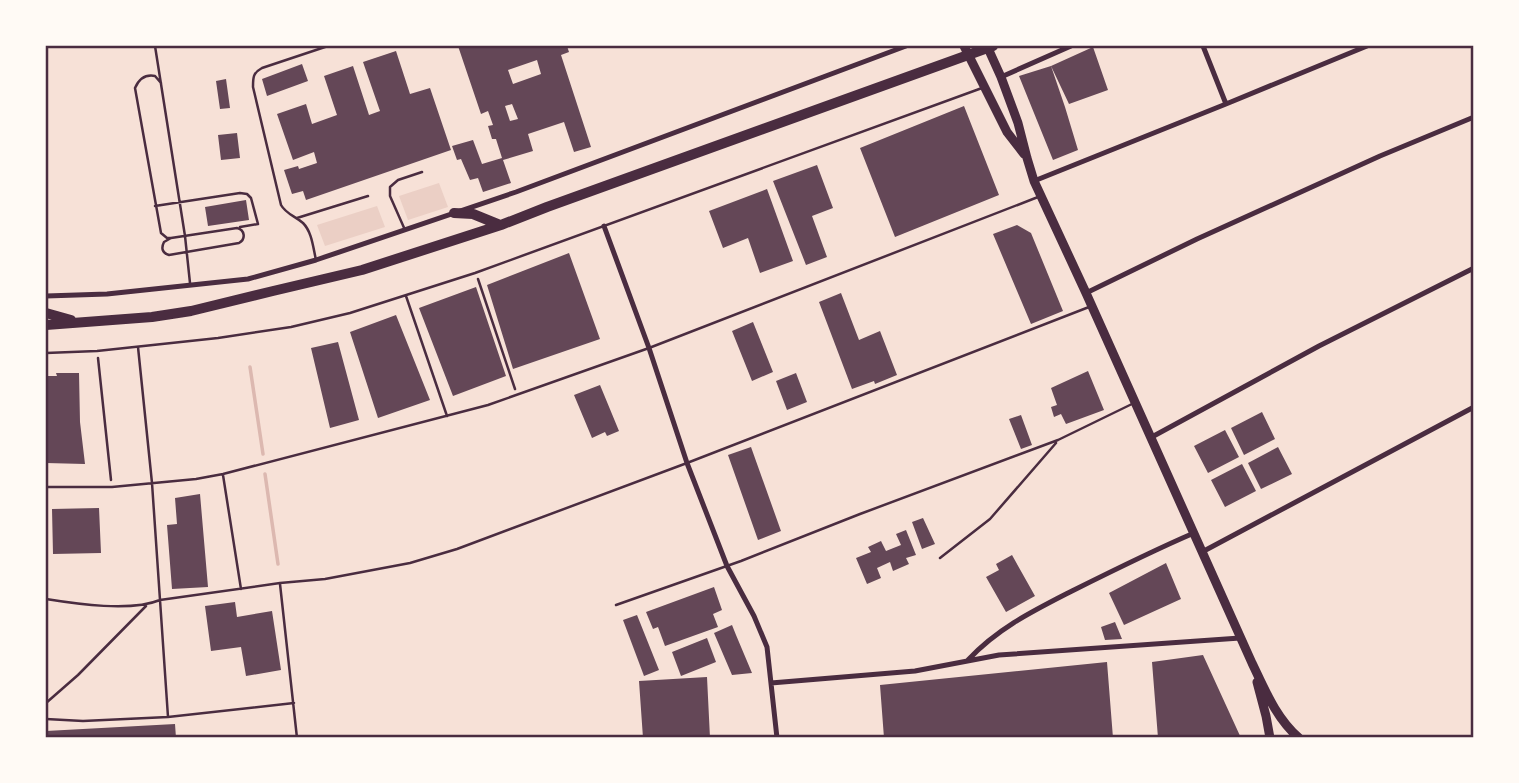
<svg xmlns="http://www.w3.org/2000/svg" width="1519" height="783" viewBox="0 0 1519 783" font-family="Manrope,sans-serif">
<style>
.green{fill:#ebcfc5}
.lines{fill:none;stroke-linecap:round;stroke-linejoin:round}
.stream{stroke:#dcb8b0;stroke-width:3.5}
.building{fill:#644757;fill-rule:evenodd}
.path{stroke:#4a2c40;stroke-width:2.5}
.service{stroke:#4a2c40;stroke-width:2.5}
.minor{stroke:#4a2c40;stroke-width:5}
.primary{stroke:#4a2c40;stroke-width:9}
.trunk{stroke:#4a2c40;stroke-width:10}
.neatline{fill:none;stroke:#4a2c40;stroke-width:2.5}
</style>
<rect width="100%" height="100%" fill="#f7e1d7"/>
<path class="green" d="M 439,183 L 448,207 L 408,220 L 399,196 Z
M 377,206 L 385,227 L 325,246 L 317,225 Z"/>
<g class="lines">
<path class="stream" d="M 250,367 L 263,454
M 265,474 L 278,564"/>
</g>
<path class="building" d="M 458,46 L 567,46 L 569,52 L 561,55 L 591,147 L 574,152 L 564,122 L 528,134 L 533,151 L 503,160 L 511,183 L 483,192 L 478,178 L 470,180 L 461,159 L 457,160 L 452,146 L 473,140 L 482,164 L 502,158 L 496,139 L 492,139 L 488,126 L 493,125 L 488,111 L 481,114 ZM 537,60 L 541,74 L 513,84 L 508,70 ZM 512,104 L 518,119 L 510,121 L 505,106 Z
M 1093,47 L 1108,90 L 1069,104 L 1051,66 Z
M 396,51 L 410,94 L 430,88 L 451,150 L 306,200 L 303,191 L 292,194 L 284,170 L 298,166 L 299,169 L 317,163 L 314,152 L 293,160 L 277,114 L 306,104 L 312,124 L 337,115 L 324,76 L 353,66 L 369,115 L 380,111 L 363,62 Z
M 302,64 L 308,81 L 267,96 L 262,79 Z
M 1051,66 L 1065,107 L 1078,150 L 1053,160 L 1019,76 Z
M 226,79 L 230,108 L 220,109 L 216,81 Z
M 964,106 L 999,195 L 895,237 L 860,148 Z
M 237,133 L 240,158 L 221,160 L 218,135 Z
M 817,165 L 833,208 L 812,216 L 827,257 L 806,265 L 773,181 Z
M 767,189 L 793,261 L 760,273 L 748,238 L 723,248 L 709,211 Z
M 246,200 L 249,220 L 208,226 L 205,207 Z
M 1017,225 L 1031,233 L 1063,311 L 1031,324 L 993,234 Z
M 569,253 L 600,339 L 513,369 L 487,285 Z
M 476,287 L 506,376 L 453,396 L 419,308 Z
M 841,293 L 859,340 L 880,331 L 897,375 L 875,384 L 874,381 L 852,389 L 819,302 Z
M 396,315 L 430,400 L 378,418 L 350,332 Z
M 753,322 L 773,372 L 752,381 L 732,331 Z
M 338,342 L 359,420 L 330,428 L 311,348 Z
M 1088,371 L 1104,410 L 1066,424 L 1061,414 L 1054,417 L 1051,407 L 1057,405 L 1051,388 Z
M 56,373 L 79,373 L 80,422 L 85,464 L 46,463 L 46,376 L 57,376 Z
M 796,373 L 807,402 L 787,410 L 776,381 Z
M 600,385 L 619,431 L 607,436 L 605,432 L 592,438 L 574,395 Z
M 1262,412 L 1275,439 L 1244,455 L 1231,428 Z
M 1021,415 L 1032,445 L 1021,449 L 1009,419 Z
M 1225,430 L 1239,457 L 1208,473 L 1194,446 Z
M 751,447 L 781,531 L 758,540 L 728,455 Z
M 1278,447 L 1292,474 L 1261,489 L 1248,463 Z
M 1242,464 L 1256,491 L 1225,507 L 1211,480 Z
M 200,494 L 208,587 L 172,589 L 167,525 L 177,524 L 175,498 Z
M 99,508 L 101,553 L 53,554 L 52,509 Z
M 923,518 L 935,544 L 922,549 L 912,522 Z
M 906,530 L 916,555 L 906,558 L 909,564 L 893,571 L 890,562 L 877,568 L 881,578 L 867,584 L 856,558 L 871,552 L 868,547 L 881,541 L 886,551 L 901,545 L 896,534 Z
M 1012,555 L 1035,596 L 1006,612 L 986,577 L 999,570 L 996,564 Z
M 1166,563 L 1181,599 L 1124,625 L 1109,593 Z
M 714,587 L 722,610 L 713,614 L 718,627 L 665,646 L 658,627 L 653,629 L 646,612 Z
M 235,602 L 237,617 L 272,611 L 281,670 L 246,676 L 241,647 L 211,651 L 205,606 Z
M 637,615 L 659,670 L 644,676 L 623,620 Z
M 1115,622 L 1122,639 L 1105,640 L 1101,627 Z
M 732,625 L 736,635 L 752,673 L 732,675 L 714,633 Z
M 707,638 L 716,662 L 681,676 L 672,652 Z
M 1203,655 L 1241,738 L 1158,738 L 1152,662 Z
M 1107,662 L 1113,738 L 884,738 L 880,685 Z
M 707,677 L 710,738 L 643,738 L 639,681 Z
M 175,724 L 176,738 L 46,738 L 46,731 Z"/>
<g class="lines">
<path class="path" d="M 478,279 L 515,389
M 98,358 L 111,480
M 1474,730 L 1474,731"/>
<path class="service" d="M 155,46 L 185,236 L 190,283
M 161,83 L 155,76 C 145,74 139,79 135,88 L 161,233 L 167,238 L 171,238 L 237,228 C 245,230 246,239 239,243 L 169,255 C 162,253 161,248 164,242 L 171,238
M 155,206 L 240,193 L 247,194 L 251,198 L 258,224 L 240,227
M 297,218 L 368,196
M 405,230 L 390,196 L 390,187 L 398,180 L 422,172
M 316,260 C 313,247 312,232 303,223 C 295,216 286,214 281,205 L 253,87 C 253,77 253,73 262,68 L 328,46
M 406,296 L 447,416
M 138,347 L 152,483 L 168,717
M 46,353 L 97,351 L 218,338 L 291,327 L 350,313 L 475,273 L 982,88
M 223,475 L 241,589
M 46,487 L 112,487 L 196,479 L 223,474 L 488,405 L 649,348 L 1038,197
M 940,558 L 990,519 L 1056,443
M 280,584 L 297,738
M 46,599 C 77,604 131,612 160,600 L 280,583 L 325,579 L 410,563 L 457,549 L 687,463 L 1089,307
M 616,605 L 741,561 L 860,514 L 1058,440 L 1134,403
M 46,703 L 78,675 L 146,606
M 46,719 L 83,721 L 168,717 L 294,703"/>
<path class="minor" d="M 1203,46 L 1226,104
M 1001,77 L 1071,46
M 1034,181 L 1226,104 L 1367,46
M 604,226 L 649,348 L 687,463 L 727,566 L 754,616 L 767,647 L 777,738
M 1086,293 L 1197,239 L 1380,156 L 1474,117
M 46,296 L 107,294 L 248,279 L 316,260 L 516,192 L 906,46
M 1150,438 L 1319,346 L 1474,268
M 1202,552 L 1474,407
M 968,660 C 998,628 1033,611 1072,591 C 1112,571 1152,551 1194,533
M 771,683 L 915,671 L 999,655 L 1240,638"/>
<path class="primary" d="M 964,46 L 1007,132 L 1024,154
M 987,46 L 1001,77 L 1018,123 L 1027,158 L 1034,181 L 1086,293 L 1252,663 C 1265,690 1276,718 1299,738
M 1257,682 L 1266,716 L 1270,738"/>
<path class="trunk" d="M 454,213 L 473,214 L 500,225
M 46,313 L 71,320
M 46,325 L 152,317 L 191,311 L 273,291 L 362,270 L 501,225 L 547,207 L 993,46"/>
</g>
<rect width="1519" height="783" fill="none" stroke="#fffaf5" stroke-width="94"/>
<rect x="47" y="47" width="1425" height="689" class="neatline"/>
</svg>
